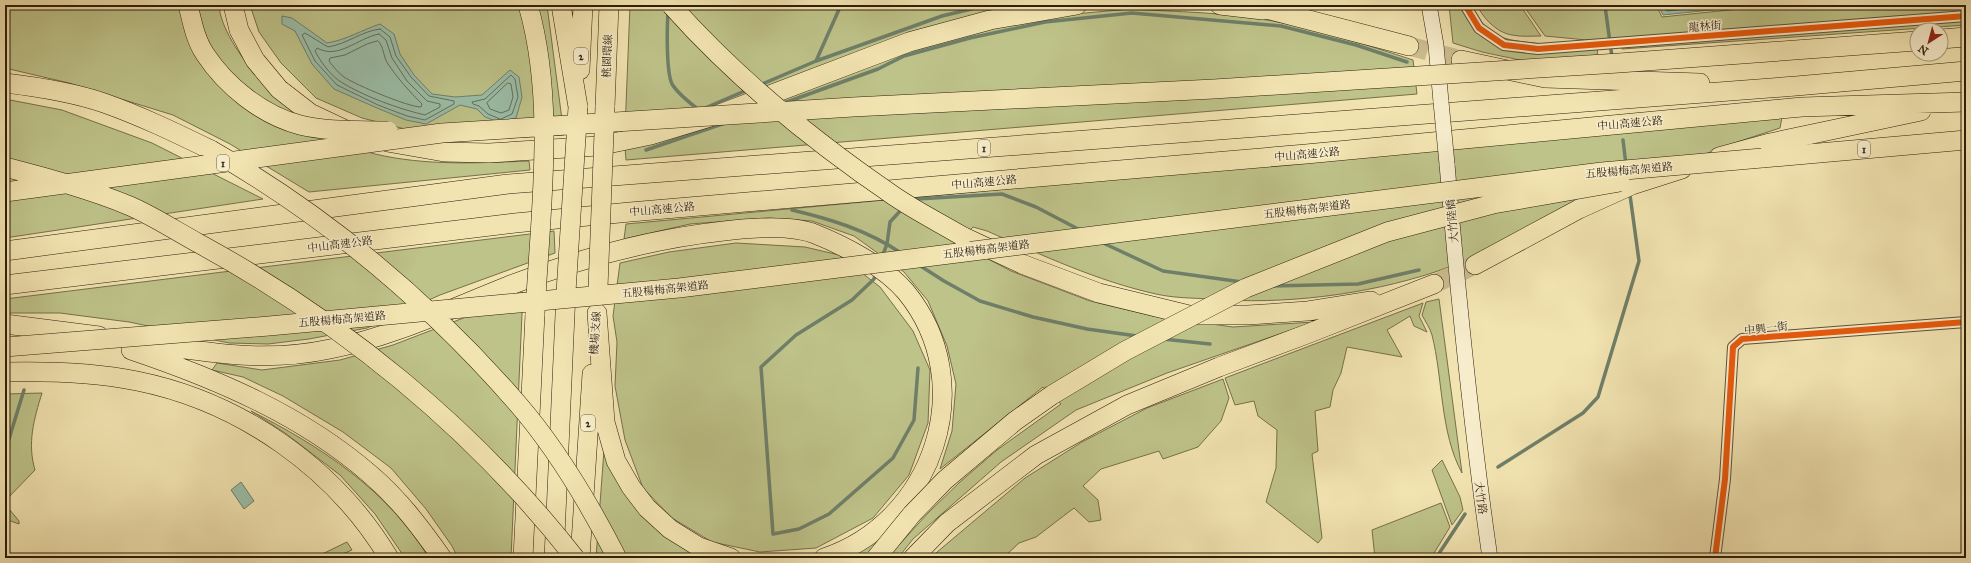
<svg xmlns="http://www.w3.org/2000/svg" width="1971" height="563" viewBox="0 0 1971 563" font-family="'IM FELL Great Primer','Noto Serif TC',serif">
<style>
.green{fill:#bec389;stroke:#76704a}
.water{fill:#9bbfa9;stroke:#6f7f69}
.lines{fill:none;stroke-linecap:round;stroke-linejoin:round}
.shore{stroke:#646e5a;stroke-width:1}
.stream{stroke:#6f7f69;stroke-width:3.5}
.highway-tunnel{stroke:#cbbc90;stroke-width:19;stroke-dasharray:19 10;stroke-linecap:butt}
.street-casing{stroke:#5f5034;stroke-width:12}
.secondary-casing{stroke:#2e1e0a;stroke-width:16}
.highway-casing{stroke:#2e1e0a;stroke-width:20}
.street{stroke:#f7edcc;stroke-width:10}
.secondary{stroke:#f7edcc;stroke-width:15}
.highway{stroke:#f2e4b1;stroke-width:19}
.secondary-bridge-casing{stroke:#2e1e0a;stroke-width:16;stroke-linecap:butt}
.highway-bridge-casing{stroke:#2e1e0a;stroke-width:20;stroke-linecap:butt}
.secondary-bridge{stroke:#f7edcc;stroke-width:15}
.highway-bridge{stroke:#f2e4b1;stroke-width:19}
.cycleway-casing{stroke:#f7edcc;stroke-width:8}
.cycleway{stroke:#e8590c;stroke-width:6}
.labels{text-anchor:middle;stroke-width:3;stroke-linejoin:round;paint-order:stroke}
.shield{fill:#f7edcc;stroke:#6a5c44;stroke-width:1}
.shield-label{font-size:10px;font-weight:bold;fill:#2e1e0a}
.street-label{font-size:11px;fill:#2e1e0a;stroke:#f7edcc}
</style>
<rect width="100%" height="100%" fill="#f2e4b1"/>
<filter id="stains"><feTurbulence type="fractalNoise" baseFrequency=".005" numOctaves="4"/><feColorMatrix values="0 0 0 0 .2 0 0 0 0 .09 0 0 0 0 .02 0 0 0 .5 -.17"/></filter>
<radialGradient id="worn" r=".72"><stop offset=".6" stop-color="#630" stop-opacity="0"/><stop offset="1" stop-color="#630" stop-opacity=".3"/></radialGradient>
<path class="green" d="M 5,5 L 219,5 C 220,27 241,57 255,74 C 263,83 271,94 280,101 C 304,120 345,147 375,154 C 426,166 478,163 529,161 L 530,170 L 309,192 L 230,144 L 173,115 L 69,83 L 5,68 Z
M 250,5 L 547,5 L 564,135 L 452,141 L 362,118 L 316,98 L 281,63 L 259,32 Z
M 630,5 L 1032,5 L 711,111 L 625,131 Z
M 1449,5 L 1471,5 C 1477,17 1485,29 1497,35 C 1516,46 1574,44 1598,46 L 1596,68 L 1534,63 L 1482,52 L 1453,43 Z
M 1477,5 L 1520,5 L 1541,36 C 1532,36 1521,37 1512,35 C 1497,33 1483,18 1477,5 Z
M 1523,5 L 1656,5 L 1662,17 L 1777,5 L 1966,5 L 1966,25 L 1622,49 L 1618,38 L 1597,41 L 1545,36 Z
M 1130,9 C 1177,12 1226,12 1273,21 C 1321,30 1367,45 1413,60 L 1417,94 L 626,160 L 625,148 L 953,36 L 1074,14 Z
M 5,99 L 62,110 L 152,143 L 263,199 L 5,238 Z
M 1782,117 L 1780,128 C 1756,136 1732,143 1708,153 C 1617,191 1529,240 1435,272 C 1365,295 1283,305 1210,299 C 1193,298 1173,298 1156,294 C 1097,281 1042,255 987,231 L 973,227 L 958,243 L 1011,271 L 1090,301 L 1153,316 L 1233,327 L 1314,322 L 1167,373 L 1076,410 L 1001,462 L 913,539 L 898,558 L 887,558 L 929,512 L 960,482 L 997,450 L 1061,404 L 1043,387 L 940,469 L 952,431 L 956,384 L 947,346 L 928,301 L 904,272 L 854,236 L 812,221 L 768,218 L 690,224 L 624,239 L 626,224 Z
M 554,231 L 555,253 L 440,295 L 367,328 L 309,339 L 268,344 L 229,343 L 129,322 L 60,313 L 5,313 L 5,299 Z
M 736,243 L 805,247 L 839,255 L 880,287 L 913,331 L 930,370 L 928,423 L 909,475 L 873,518 L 816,548 L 760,552 L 712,542 L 672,518 L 643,488 L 625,440 L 615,386 L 617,342 L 613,316 L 620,263 L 669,252 Z
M 523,292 L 511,558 L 458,558 L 452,546 L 426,509 L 391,468 L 343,432 L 283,396 L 243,377 L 212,370 L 217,363 L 262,370 L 340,360 L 393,345 L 466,317 Z
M 1439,299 L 1462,473 C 1440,433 1443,378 1432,335 C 1430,328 1425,321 1422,315 L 1426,302 Z
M 1423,303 L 1419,316 L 1427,332 L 1414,326 L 1410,316 L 1387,330 L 1402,357 L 1347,347 L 1341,373 L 1333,390 L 1330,407 L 1315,411 L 1318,451 L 1312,454 L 1322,538 L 1318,543 L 1266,502 L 1276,468 L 1277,430 L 1258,416 L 1254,401 L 1235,405 L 1225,378 Z
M 1223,379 L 1229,398 L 1221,421 L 1198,447 L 1163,459 L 1159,451 L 1101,469 L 1083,486 L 1098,500 L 1101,520 L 1089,522 L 1074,508 L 1036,537 L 1019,543 L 1003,558 L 930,558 L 1025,478 L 1082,442 L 1147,408 Z
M 42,393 C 34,419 27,443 35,470 L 5,501 L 5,394 Z
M 251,411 C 320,446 388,490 429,558 L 405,558 L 375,514 L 340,475 L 285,433 Z
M 604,450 L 632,504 L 660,532 L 705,558 L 596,558 Z
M 1442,460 L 1460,497 L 1463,510 L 1452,525 L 1432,470 Z
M 1441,503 L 1450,527 L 1431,558 L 1375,558 L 1372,530 Z
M 5,504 L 19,521 L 19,524 L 5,519 Z
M 896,522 L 866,558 L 845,558 Z
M 347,542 L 352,550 L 333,558 L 314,558 Z"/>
<path class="water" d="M 1658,5 L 1759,5 L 1663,15 Z
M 282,16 L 292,18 L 327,43 C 346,40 362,30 380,24 L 394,34 L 400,54 L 414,75 L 432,94 L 455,97 L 482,95 L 510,70 L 519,77 L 522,97 L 516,118 L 501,123 L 485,117 L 477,109 L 460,105 L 426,124 L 406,120 L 377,108 L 334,89 L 312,64 L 295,31 L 282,24 Z
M 241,482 L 254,501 L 244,509 L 231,490 Z"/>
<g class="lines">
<path class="shore" d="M 1662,5 L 1667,11 L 1721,5
M 380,29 L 390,37 L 396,56 L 411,77 L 429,96 L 454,101 L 454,104 L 425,120 L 407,116 L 378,105 L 337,85 L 315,61 L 302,35 L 305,33 L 328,47 C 347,44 362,31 380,29 Z
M 379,34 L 386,40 L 392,58 L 407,81 L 427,101 L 440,104 L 440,107 L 425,115 C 399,109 363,96 341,82 C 331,76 320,61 315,51 L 317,48 C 339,60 357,38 379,34 Z
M 378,41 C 384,46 383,57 388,64 C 398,79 409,91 422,104 L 421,107 C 408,107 356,85 344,77 C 338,73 333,66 329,61 L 330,58 L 345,55 L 367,44 Z
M 508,83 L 511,84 L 513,97 L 509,110 L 501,113 L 490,109 L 487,103 Z
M 500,119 L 488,114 L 479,106 L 473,104 L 472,102 L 485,99 L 511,75 L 515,79 L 518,97 L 512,114 L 501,119"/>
<path class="stream" d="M 841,5 L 816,61 L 942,16 L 988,5
M 1607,5 L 1605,6 L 1612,57
M 668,12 C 667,27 666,71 672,84 C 678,94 690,103 699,110
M 760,85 L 816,61
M 784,103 L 878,69 L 904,56 L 970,38 L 1045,22 L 1132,13 L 1281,26 L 1356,45 L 1407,62
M 705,108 L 747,90
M 1623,140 L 1626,165
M 646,150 L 725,123
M 913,201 L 917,199 L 1002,194 L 1036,207 L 1080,230
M 792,210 C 830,219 867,230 901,253
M 1101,242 L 1163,271 L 1242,282
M 882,257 L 887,244 L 890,222 L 902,209
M 919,265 L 944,281 L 980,301 L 1033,317 L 1087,329 L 1137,336
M 875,275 L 874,279 L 852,300 L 796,335 L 761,367 L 773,534 L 799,529 L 829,514 L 893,458 L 914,420 L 918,368
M 1272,286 L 1358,284 L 1419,270
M 1163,339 L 1210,344
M 5,452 L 24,390
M 1498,467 L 1583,413 L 1598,397 L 1639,261 L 1630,195
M 1436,558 L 1465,514"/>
<path class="highway-tunnel" d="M 1409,46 L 1461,60
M 1434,284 L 1475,265"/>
<defs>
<path id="street" d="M 1465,5 L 1479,28 L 1504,45 L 1538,49 L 1966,16
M 1715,558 L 1725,479 L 1733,347 L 1742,339 L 1966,322"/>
<path id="secondary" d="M 1429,5 L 1436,45 L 1441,102
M 1447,164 C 1458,296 1471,427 1490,558"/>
<path id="highway" d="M 233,5 L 239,30 L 255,60 L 279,89 L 310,113 L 346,130
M 561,5 L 578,107
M 1220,5 L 1263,10
M 1251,5 L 1409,46
M 1941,39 L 1966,37
M 1461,60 L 1545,78 L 1700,83
M 580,70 L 583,5
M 5,83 C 39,87 72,92 104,103 C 141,116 176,133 211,150
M 605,107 L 609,5
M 387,142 L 444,152 L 489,153 L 598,146 L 651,135 L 717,115 L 909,42 L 990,20 L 1077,5
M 1719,157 L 1770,143 L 1921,111
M 1762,158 L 1966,140
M 962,236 L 1022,264 L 1099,293 L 1189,315 L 1248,315 L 1308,311 L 1371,301
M 5,251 L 508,184 L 1796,86 L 1966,71
M 1475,265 L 1579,209 L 1632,185 L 1682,169
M 5,285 L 515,223 L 630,212 L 1306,154 L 1802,107 L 1966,102
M 597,313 L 605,422 L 616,461 L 631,487 L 647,508 L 670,529 L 699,547 L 731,558
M 5,324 L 99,336
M 132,341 C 201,351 260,364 330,349 C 392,337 450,309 508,286 C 578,259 650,239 724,231 C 749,228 791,224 815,234 C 845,246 885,267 906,292 C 981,384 933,522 824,558
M 131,350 C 217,379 302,415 371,475 C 399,499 421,528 442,558
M 5,372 C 50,371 93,372 137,381 C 241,402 335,468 389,558
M 523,558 L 535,314
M 554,558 L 566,292
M 580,558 L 592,374
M 913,558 L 947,523 L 1036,455 L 1127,405 L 1219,367 L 1307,334 L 1434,284"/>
</defs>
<use href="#street" class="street-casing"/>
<use href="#secondary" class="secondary-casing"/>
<use href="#highway" class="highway-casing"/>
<use href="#street" class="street"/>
<use href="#secondary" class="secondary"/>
<use href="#highway" class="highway"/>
<defs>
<path id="secondary-bridge" d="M 1441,102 L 1447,164"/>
<path id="highway-bridge" d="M 188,5 C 192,21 195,39 205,54 C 226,86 262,115 300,125 C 329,132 359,130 388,131
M 528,5 C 556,102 540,214 535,314
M 671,5 C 737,79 813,141 894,196 C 916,211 940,223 962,236
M 211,150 C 326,216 430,303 517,403 C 556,448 590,505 617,558
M 5,167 C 47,178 89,189 130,206 C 153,216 176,231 198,243 C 343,322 473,428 575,558
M 5,192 L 442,133 L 853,107 L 1214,89 L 1619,63 L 1917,41
M 598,288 L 605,107
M 566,292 L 578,107
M 5,347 L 269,326 L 679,288 L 1602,172 L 1762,158
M 876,558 L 912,514 L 945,480 L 1015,421 L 1052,395 L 1125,351 L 1246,288 L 1387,232 L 1493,204 L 1620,182"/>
</defs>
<use href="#secondary-bridge" class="secondary-bridge-casing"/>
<use href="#highway-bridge" class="highway-bridge-casing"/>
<use href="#secondary-bridge" class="secondary-bridge"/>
<use href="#highway-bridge" class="highway-bridge"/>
<defs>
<path id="cycleway" d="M 1465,5 L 1479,28 L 1504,45 L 1538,49 L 1966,16
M 1715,558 L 1725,479 L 1733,347 L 1742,339 L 1966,322"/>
</defs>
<use href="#cycleway" class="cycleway-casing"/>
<use href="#cycleway" class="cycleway"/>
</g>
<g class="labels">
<g class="shield">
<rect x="574" y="48" width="14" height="16" rx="3"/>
<rect x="978" y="140" width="12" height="16" rx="3"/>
<rect x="1858" y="141" width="12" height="16" rx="3"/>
<rect x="217" y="155" width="12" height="16" rx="3"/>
<rect x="581" y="415" width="14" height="16" rx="3"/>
</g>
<g class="shield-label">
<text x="581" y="60">2</text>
<text x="984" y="152">1</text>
<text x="1864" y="153">1</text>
<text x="223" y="167">1</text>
<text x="588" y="427">2</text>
</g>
<g class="street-label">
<text transform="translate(1705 26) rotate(-4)" y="4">龍林街</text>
<text transform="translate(607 56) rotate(-88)" y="4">桃園環線</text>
<text transform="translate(1630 123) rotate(-5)" y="4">中山高速公路</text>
<text transform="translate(1307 154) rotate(-5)" y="4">中山高速公路</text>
<text transform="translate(1629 170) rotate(-5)" y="4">五股楊梅高架道路</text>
<text transform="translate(984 182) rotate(-5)" y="4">中山高速公路</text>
<text transform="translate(662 209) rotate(-5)" y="4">中山高速公路</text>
<text transform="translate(1307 209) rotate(-7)" y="4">五股楊梅高架道路</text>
<text transform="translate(1452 221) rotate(-95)" y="4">大竹陸橋</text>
<text transform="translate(340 244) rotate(-7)" y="4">中山高速公路</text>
<text transform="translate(986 249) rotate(-7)" y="4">五股楊梅高架道路</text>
<text transform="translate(665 289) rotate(-6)" y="4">五股楊梅高架道路</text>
<text transform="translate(342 319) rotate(-5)" y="4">五股楊梅高架道路</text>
<text transform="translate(1766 328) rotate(-6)" y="4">中興一街</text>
<text transform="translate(595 333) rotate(-86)" y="4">機場支線</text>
<text transform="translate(1481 498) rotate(83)" y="4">大竹路</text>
</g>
</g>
<rect width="1971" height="563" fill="none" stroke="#f2e4b1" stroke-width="20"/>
<rect x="6" y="6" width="1959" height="551" fill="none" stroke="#2e1e0a" stroke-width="2"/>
<rect x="10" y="10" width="1951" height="543" fill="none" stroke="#2e1e0a"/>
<g transform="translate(1929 42) rotate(216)"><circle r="19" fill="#f7edcc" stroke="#a79a7e"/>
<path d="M0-3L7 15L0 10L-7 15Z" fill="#8f2418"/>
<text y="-6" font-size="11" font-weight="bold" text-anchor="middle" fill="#2e1e0a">N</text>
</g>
<rect width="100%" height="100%" filter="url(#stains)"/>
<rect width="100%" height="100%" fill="url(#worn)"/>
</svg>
